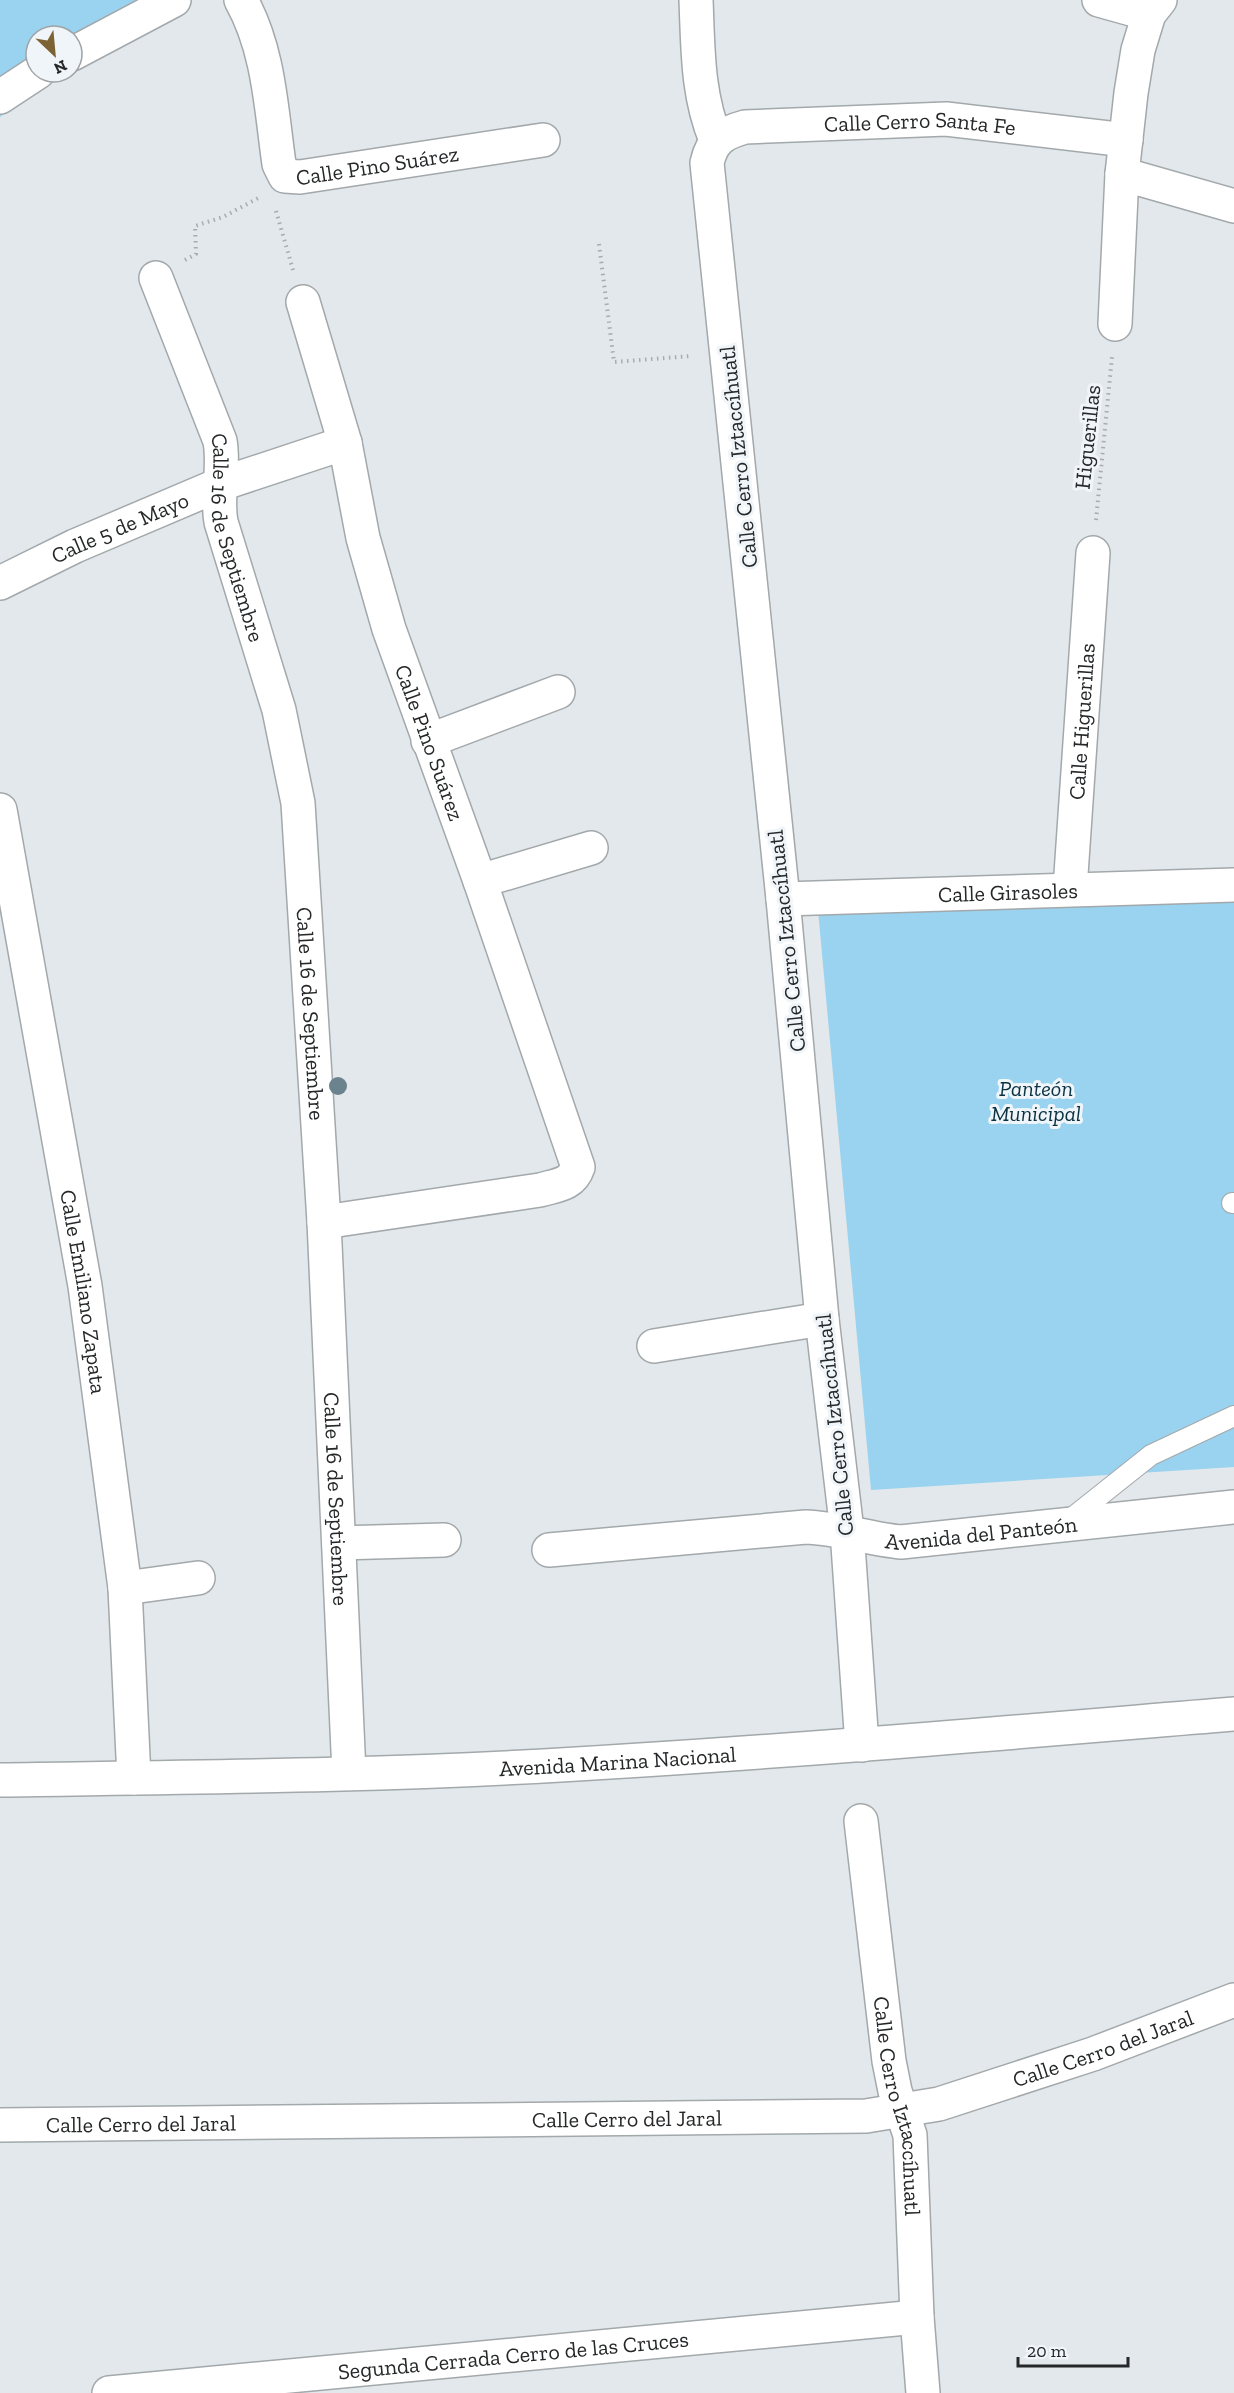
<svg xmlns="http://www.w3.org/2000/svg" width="1234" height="2393" viewBox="0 0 1234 2393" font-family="'Zilla Slab',serif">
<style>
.green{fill:#99d3f0}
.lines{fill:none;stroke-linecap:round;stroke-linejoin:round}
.lane-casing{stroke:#a3a8ab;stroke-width:22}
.street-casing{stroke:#a3a8ab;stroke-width:36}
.secondary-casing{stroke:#a3a8ab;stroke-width:36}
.path{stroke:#a7acae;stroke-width:4;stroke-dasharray:1.5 4.5;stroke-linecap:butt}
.lane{stroke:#fff;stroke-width:20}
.street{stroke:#fff;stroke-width:33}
.secondary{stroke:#fff;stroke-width:33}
.tree{fill:#6b838e}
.labels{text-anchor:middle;stroke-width:6;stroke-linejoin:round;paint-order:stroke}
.street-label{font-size:22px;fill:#252728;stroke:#eff5f9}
.park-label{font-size:22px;font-style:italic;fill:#0a3141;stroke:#eff5f9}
</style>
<rect width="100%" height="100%" fill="#e2e8eb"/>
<path class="green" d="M 0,0 L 160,0 L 72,36 L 36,36 L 36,72 L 61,72 L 0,117 Z
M 1234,896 L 1234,1467 L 871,1490 L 817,899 Z"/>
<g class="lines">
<defs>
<path id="lane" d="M 1232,1203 L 1234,1203
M 1068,1521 L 1151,1455 L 1234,1416"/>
<g id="street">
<path id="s1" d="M 241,0 C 269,50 271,108 279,164 L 285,176 L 300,177 L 543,140"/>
<path d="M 696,0 C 698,48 697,95 716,140"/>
<path d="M 1099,0 L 1149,14"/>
<path d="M 72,54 L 174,0"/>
<path d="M 0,97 L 38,72"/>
<path d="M 1122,174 L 1234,206"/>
<path id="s2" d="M 156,278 L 220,441 C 225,469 216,495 221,522 L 279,710 L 298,803 L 324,1222 L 349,1773"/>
<path id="s3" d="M 303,302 L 345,443 L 363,538 L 389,629 L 480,881 L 578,1167 C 572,1185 557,1185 540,1190 L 324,1222"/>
<path d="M 1115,324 L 1122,174 L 1131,93 L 1138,50 L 1149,14 L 1160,0"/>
<path id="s4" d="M 0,583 L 75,546 L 221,484 L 345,443"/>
<path d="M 428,741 L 558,692"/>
<path id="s5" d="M 0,810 L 85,1286 L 125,1588 L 134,1778"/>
<path d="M 480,881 L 591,848"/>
<path id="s6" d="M 1070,889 L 1093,553"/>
<path id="s7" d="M 783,899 L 1234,885"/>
<path d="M 654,1346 L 822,1319"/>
<path d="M 339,1543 L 444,1540"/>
<path id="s8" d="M 549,1550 L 806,1527 C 838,1528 868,1539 901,1542 L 1234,1507"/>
<path d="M 125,1588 L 198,1578"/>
<path id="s9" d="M 862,1745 L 847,1531 L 822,1319 L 783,899 L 707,163 C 712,140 723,133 745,127 L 946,119 L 1126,140"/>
<path id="s10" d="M 861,1821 L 889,2061 L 895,2091 L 910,2135 L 917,2317 L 923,2393"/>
<path id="s11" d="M 0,2125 L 866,2116 L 939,2104 L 1093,2054 L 1234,2000"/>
<path id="s12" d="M 109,2393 L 917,2317"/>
</g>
<g id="secondary">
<path id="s13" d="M 0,1780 C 192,1777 385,1776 577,1764 C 797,1751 1015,1732 1234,1714"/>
</g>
</defs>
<use href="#lane" class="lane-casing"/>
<use href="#street" class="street-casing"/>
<use href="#secondary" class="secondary-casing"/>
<path class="path" d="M 276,211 L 293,270
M 599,244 L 614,362 L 691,356
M 185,260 L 196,254 L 195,226 L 223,217 L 260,197
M 1096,520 L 1112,357"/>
<use href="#lane" class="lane"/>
<use href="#street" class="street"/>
<use href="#secondary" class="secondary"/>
</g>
<circle class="tree" cx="338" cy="1086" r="9"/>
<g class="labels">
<g class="street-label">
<text dy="8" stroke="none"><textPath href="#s9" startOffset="1821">Calle Cerro Santa Fe</textPath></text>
<text dy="8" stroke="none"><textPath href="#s1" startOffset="276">Calle Pino Suárez</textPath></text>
<text transform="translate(1087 437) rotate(-84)" y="8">Higuerillas</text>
<text transform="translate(738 457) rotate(-96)" y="8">Calle Cerro Iztaccíhuatl</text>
<text dy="8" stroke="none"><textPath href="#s4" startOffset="132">Calle 5 de Mayo</textPath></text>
<text dy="8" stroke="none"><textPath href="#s2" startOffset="274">Calle 16 de Septiembre</textPath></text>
<text dy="8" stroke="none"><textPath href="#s6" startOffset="168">Calle Higuerillas</textPath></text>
<text dy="8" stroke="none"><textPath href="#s3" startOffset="459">Calle Pino Suárez</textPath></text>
<text dy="8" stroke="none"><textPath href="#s7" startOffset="225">Calle Girasoles</textPath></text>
<text transform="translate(786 941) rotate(-96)" y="8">Calle Cerro Iztaccíhuatl</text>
<text dy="8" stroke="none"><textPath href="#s2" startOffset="759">Calle 16 de Septiembre</textPath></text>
<text dy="8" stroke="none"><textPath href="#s5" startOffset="489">Calle Emiliano Zapata</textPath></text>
<text transform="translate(834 1425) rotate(-96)" y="8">Calle Cerro Iztaccíhuatl</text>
<text dy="8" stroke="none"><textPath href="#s2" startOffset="1245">Calle 16 de Septiembre</textPath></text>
<text dy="8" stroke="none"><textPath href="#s8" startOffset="435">Avenida del Panteón</textPath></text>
<text dy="8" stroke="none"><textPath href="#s13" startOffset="618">Avenida Marina Nacional</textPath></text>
<text dy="8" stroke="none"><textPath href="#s11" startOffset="1113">Calle Cerro del Jaral</textPath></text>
<text dy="8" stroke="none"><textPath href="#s10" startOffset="288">Calle Cerro Iztaccíhuatl</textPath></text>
<text dy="8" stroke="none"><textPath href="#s11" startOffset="627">Calle Cerro del Jaral</textPath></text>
<text dy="8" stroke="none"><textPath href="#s11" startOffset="141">Calle Cerro del Jaral</textPath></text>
<text dy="8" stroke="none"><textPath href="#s12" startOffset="406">Segunda Cerrada Cerro de las Cruces</textPath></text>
</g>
<g class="park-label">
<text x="1036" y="1096">Panteón<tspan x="1036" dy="25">Municipal</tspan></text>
</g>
</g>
<g transform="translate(54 54) rotate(154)"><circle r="28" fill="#eff5f9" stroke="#9ea3a5" stroke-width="1.5"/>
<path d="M0-4.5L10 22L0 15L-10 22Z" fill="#7d6234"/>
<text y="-9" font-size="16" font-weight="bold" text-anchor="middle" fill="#252728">N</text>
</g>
<path d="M1018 2357v9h110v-9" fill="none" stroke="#252728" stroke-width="3"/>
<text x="1027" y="2357" font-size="18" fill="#252728" stroke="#eff5f9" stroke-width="4.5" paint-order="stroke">20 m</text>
</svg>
